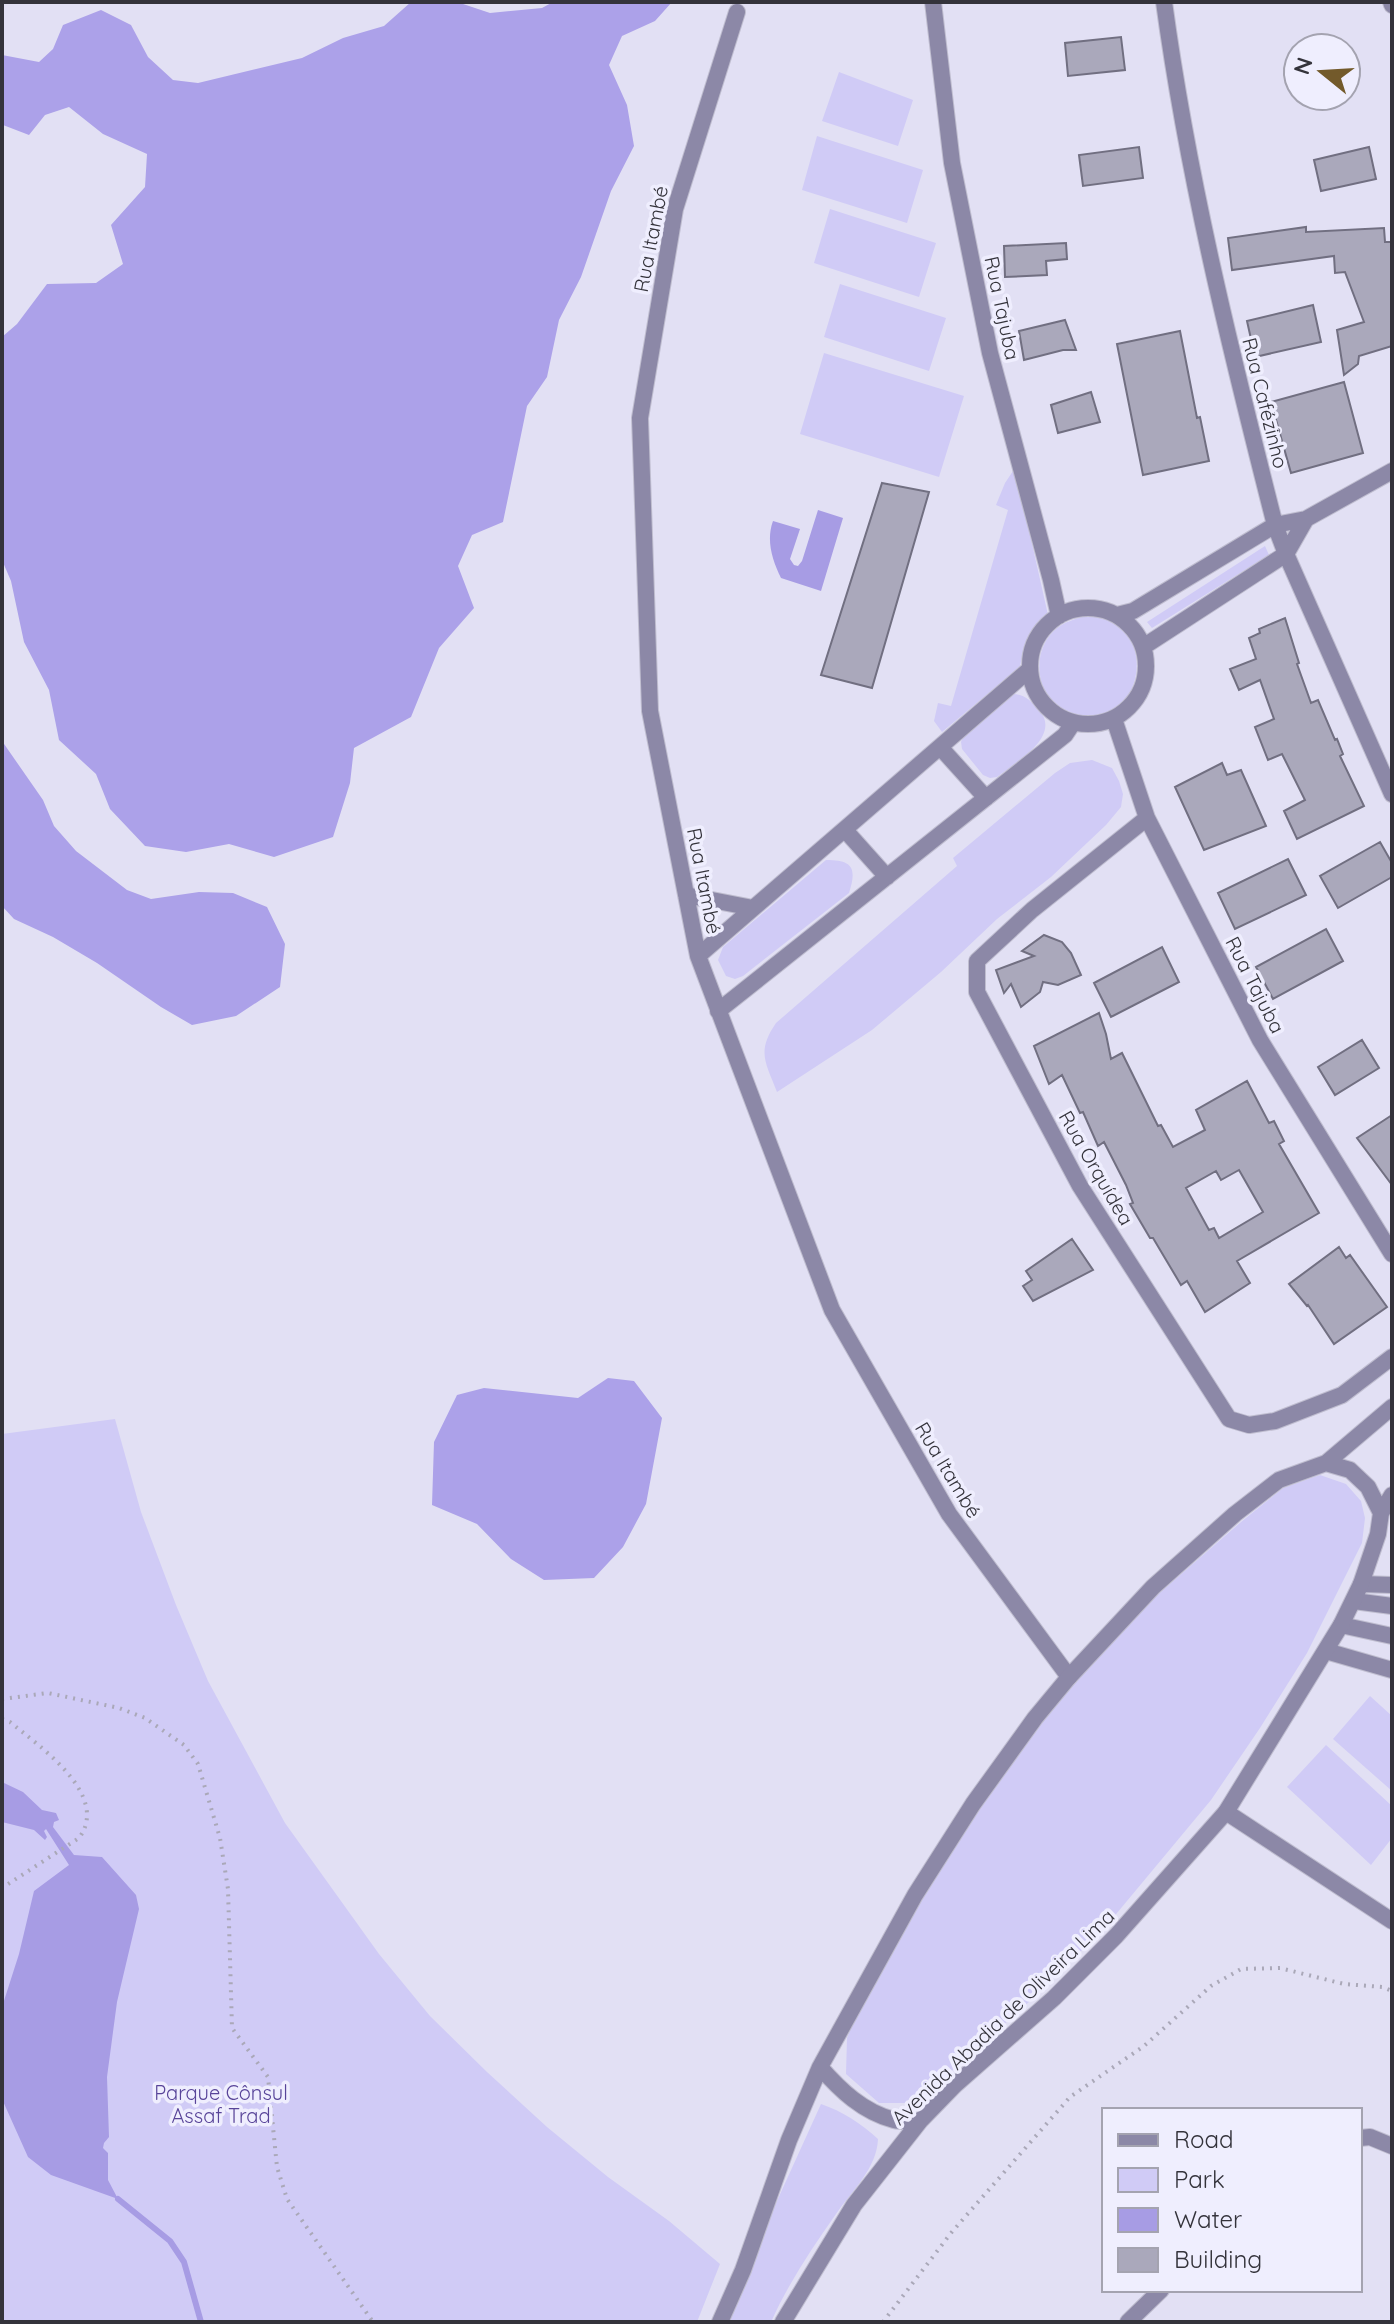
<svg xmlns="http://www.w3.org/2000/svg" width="1394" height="2324" viewBox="0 0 1394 2324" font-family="Quicksand,sans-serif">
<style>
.green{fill:#d0cbf6}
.forest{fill:#aca1e9}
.water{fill:#a79ce4}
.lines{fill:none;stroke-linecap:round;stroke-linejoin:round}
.stream{stroke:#a79ce4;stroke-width:6}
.building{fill:#aaa8bb;stroke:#716f81;stroke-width:2;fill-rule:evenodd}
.minor-casing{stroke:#bfbdcf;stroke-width:18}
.tertiary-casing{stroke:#bfbdcf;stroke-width:18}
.path{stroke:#aaa8b8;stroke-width:4;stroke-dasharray:2 6;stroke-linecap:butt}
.minor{stroke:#8c88a7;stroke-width:16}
.tertiary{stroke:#8c88a7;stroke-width:16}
.labels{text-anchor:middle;stroke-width:7;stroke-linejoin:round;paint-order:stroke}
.street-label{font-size:20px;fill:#34333b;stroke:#efeefe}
.park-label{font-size:20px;fill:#584499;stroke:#efeefe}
</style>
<rect width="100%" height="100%" fill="#e2e0f4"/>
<path class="green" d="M 839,72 L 913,100 L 898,146 L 822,121 Z
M 817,136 L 923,170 L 907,223 L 802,190 Z
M 830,209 L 936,243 L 919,297 L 814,263 Z
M 840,284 L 946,318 L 929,371 L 824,337 Z
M 824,353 L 964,396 L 939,477 L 800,434 Z
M 1015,468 L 1048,615 C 1030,630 1024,645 1020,667 L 942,732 L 934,721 L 938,703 L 951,706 L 1008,510 L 996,505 L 1005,483 Z
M 1265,546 L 1269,555 L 1152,628 L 1147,622 Z
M 1085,616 C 1162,614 1146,727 1083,717 C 1076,716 1066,714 1060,710 C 1034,690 1032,648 1057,628 C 1065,622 1075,619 1085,616 Z
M 1014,694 C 1026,695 1032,702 1040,711 C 1061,737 1015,763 997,777 L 990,778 L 983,775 L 962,749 L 961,742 L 964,734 L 1004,699 Z
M 1092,760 L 1112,768 L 1119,781 L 1123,794 L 1121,807 L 1106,825 L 1051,877 L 997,919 L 941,972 L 872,1030 L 777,1092 C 766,1063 756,1052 776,1023 L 957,866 L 953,858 L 1055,773 L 1070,763 Z
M 826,860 C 853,860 857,868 849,893 L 743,976 L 735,979 L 726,976 L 718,960 L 723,947 Z
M 115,1419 L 141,1512 L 176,1605 L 208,1681 L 285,1823 L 379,1954 L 430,2016 L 487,2072 L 547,2127 L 608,2177 L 669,2221 L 720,2264 L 697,2322 L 2,2322 L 2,1434 Z
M 1320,1475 L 1346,1484 L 1361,1501 L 1365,1518 L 1362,1543 L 1307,1653 L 1260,1728 L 1211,1800 L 1107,1925 L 1039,1993 L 946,2076 L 909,2103 L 879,2103 L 846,2074 L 847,2038 L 869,1983 L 977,1805 L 1074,1681 L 1156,1596 L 1241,1522 L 1283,1488 Z
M 1370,1696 L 1392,1716 L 1392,1791 L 1333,1739 Z
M 1326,1745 L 1392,1806 L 1392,1838 L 1371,1865 L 1287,1787 Z
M 821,2104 C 842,2111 862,2124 878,2139 C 877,2168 852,2191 836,2214 C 812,2248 788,2284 771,2322 L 722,2322 Z"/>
<path class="forest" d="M 411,2 L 457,2 L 490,13 L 542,8 L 553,2 L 672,2 L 655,21 L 622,36 L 609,65 L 627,105 L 634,146 L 611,191 L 581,277 L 559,320 L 547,377 L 527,406 L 503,522 L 472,535 L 458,566 L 474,608 L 439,648 L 411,717 L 354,748 L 350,783 L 333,837 L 274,857 L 229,844 L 186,852 L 145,846 L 110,809 L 96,774 L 59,740 L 49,690 L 24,642 L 11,581 L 2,560 L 2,337 L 17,324 L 47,284 L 96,283 L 123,264 L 111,225 L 145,187 L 147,154 L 103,134 L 69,107 L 45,115 L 29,135 L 3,125 L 2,55 L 39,62 L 53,49 L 63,25 L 101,10 L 131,25 L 148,57 L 173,80 L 198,83 L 302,58 L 343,38 L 384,26 Z
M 2,741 L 43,800 L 54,826 L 76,851 L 127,890 L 151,899 L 199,892 L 233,893 L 267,907 L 285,944 L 280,987 L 236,1016 L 192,1025 L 161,1007 L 97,963 L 53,937 L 14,919 L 2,906 Z
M 608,1378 L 634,1381 L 662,1418 L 646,1504 L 623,1547 L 594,1578 L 544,1580 L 511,1559 L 477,1524 L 432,1505 L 434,1442 L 457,1395 L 484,1388 L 578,1398 Z"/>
<path class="water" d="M 818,510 L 843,518 L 821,591 L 781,578 C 772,560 766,540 773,521 L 800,529 L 790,559 L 794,565 L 798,566 L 802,561 Z
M 2,1782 L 23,1792 L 42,1810 L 56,1813 L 59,1820 L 54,1822 L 53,1827 L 74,1855 L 102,1857 L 136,1895 L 139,1909 L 117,2002 L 107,2077 L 109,2137 L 104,2143 L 103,2148 L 108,2153 L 108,2180 L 118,2199 L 51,2175 L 28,2157 L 2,2099 L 2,2007 L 19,1954 L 34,1891 L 69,1865 L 46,1829 L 44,1831 L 47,1837 L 45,1840 L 34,1830 L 2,1822 Z"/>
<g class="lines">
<path class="stream" d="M 118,2199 L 170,2241 L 184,2262 L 201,2322"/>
</g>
<path class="building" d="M 1121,37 L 1125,70 L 1068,76 L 1065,43 Z
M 1139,147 L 1143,178 L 1083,186 L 1079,155 Z
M 1369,147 L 1376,179 L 1321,191 L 1314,160 Z
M 1306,227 L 1306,232 L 1384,228 L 1385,242 L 1392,242 L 1392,346 L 1359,356 L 1358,364 L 1344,375 L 1337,330 L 1364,322 L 1345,272 L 1335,273 L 1334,256 L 1232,270 L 1228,238 Z
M 1066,243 L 1067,259 L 1046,261 L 1047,275 L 1005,277 L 1004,246 Z
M 1313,305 L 1321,342 L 1255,357 L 1247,321 Z
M 1065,320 L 1076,350 L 1063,350 L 1024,360 L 1019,331 Z
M 1180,331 L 1197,418 L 1200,417 L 1209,461 L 1143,475 L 1117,344 Z
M 1344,382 L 1363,453 L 1291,473 L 1271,402 Z
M 1091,392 L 1100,422 L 1058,433 L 1051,405 Z
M 882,483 L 929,492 L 872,688 L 821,675 Z
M 1285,618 L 1299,663 L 1297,664 L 1311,703 L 1318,700 L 1335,740 L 1337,739 L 1343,754 L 1340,756 L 1364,806 L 1297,839 L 1284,811 L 1305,800 L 1282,754 L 1268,760 L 1255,727 L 1274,719 L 1260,680 L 1239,690 L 1230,669 L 1256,659 L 1249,638 L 1260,633 L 1259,629 Z
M 1222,763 L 1227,775 L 1241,770 L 1266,826 L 1204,850 L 1175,787 Z
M 1380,842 L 1392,863 L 1392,877 L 1338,908 L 1320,876 Z
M 1288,859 L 1306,895 L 1235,929 L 1218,893 Z
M 1326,929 L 1343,961 L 1273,999 L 1256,967 Z
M 1044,935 L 1062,942 L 1071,953 L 1081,975 L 1058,985 L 1043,982 L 1040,992 L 1021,1007 L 1011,984 L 1004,993 L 996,970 L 1034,956 L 1022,951 Z
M 1162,947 L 1179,982 L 1111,1017 L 1094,983 Z
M 1099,1013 L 1106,1034 L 1111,1059 L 1122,1053 L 1158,1126 L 1161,1125 L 1173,1147 L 1205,1130 L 1196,1110 L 1247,1081 L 1269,1123 L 1274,1121 L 1284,1141 L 1279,1144 L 1319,1213 L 1237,1261 L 1250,1283 L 1205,1312 L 1187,1281 L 1181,1285 L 1153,1238 L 1150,1238 L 1130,1204 L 1133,1203 L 1126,1185 L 1104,1142 L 1098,1146 L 1083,1112 L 1080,1113 L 1062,1075 L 1049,1084 L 1034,1046 ZM 1239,1170 L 1263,1212 L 1219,1238 L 1214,1228 L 1209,1230 L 1186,1188 L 1216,1171 L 1221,1180 Z
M 1362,1040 L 1379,1068 L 1335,1095 L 1318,1067 Z
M 1392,1115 L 1392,1185 L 1357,1138 Z
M 1072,1239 L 1093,1270 L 1033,1301 L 1023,1286 L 1032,1280 L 1026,1271 Z
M 1339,1247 L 1346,1258 L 1350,1255 L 1387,1307 L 1334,1344 L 1308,1305 L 1307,1306 L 1289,1284 Z"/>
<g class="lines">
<defs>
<path id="minor" d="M 933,2 L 952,163 L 990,353 L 1051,580 L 1059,616
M 1164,2 C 1188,179 1231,352 1275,525 L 1286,554 L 1392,794
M 1391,2 L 1392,5
M 737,12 L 675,209 L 640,418 L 650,711 L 698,956 L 832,1310 L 949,1514 L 1069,1677
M1030 666a58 58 0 1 1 116 0a58 58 0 1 1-116 0Z
M 1117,615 L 1133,611 L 1275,525 L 1306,519 L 1392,471
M 1143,647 L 1286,554 L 1306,519
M 1114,719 L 1147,818 L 1260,1040 L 1392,1254
M 940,747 L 986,798
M 1147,818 L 1032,910 L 977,961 L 977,992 L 1080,1186 L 1229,1419 L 1249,1425 L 1275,1421 L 1342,1395 L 1392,1357
M 845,830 L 887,877
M 686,895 L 753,908
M 698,956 L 1030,669
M 718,1011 L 1065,735 L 1073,723
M 1361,1584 L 1392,1585
M 1354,1601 L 1392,1606
M 1341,1625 L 1392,1636
M 1326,1651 L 1392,1670
M 1226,1812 L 1392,1921
M 1360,2138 L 1370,2137 L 1392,2146
M 1128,2322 L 1161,2290"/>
<path id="tertiary" d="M 1326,1463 L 1350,1470 L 1368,1487 L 1381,1513
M 820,2067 C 840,2090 863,2112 894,2120 C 902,2122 912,2121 920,2121
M 720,2322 L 743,2270 L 789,2140 L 820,2067 L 915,1895 L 973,1804 L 1035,1718 L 1069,1677 L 1153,1587 L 1235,1514 L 1279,1480 L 1326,1463 L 1392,1407
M 783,2322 L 854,2205 L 920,2121 L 955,2085 L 1054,1998 L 1116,1936 L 1226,1812 L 1341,1625 L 1361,1584 L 1378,1534 L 1381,1513 L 1392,1495"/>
</defs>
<use href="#minor" class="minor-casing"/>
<use href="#tertiary" class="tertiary-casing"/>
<path class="path" d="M 2,1699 L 48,1693 L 119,1708 L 145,1718 L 184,1745 L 198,1764 L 220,1838 L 228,1889 L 232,2028 L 268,2077 L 277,2167 L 287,2199 L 373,2322
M 2,1719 L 10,1722 C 39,1746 111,1795 79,1838 L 2,1888
M 883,2322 L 951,2233 L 1070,2097 L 1144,2046 L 1211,1986 L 1241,1969 L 1280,1968 L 1344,1984 L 1382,1987 L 1392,1991"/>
<use href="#minor" class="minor"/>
<use href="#tertiary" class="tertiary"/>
</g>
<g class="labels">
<g class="street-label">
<text transform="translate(651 239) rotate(-79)" y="7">Rua Itambé</text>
<text transform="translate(1002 308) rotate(78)" y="7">Rua Tajuba</text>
<text transform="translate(1265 403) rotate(76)" y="7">Rua Cafézinho</text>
<text transform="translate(704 881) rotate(79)" y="7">Rua Itambé</text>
<text transform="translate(1255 985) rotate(63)" y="7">Rua Tajuba</text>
<text transform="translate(1096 1168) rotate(60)" y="7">Rua Orquídea</text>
<text transform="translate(948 1470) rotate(59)" y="7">Rua Itambé</text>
<text transform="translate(1003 2017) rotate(-44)" y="7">Avenida Abadia de Oliveira Lima</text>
</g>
<g class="park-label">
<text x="221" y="2100">Parque Cônsul<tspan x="221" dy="23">Assaf Trad</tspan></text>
</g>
</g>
<rect width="1394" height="2324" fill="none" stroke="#34333b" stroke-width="8"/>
<rect x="1102" y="2108" width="260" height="184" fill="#efeefe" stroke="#a4a3b0" stroke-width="2"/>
<rect x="1118" y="2134" width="40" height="12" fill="#8c88a7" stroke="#a4a3b0" stroke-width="2"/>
<text x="1174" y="2148" font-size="24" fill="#34333b">Road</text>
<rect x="1118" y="2168" width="40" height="24" fill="#d0cbf6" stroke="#a4a3b0" stroke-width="2"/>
<text x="1174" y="2188" font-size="24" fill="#34333b">Park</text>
<rect x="1118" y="2208" width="40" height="24" fill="#a79ce4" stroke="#a4a3b0" stroke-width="2"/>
<text x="1174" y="2228" font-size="24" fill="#34333b">Water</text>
<rect x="1118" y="2248" width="40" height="24" fill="#aaa8bb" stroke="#a4a3b0" stroke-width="2"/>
<text x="1174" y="2268" font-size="24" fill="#34333b">Building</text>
<g transform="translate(1322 72) rotate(288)"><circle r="38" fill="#efeefe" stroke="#a4a3b0" stroke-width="2"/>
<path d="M0-6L14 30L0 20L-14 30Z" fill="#735a2b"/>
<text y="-12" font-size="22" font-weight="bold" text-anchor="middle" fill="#34333b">N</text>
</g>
</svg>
